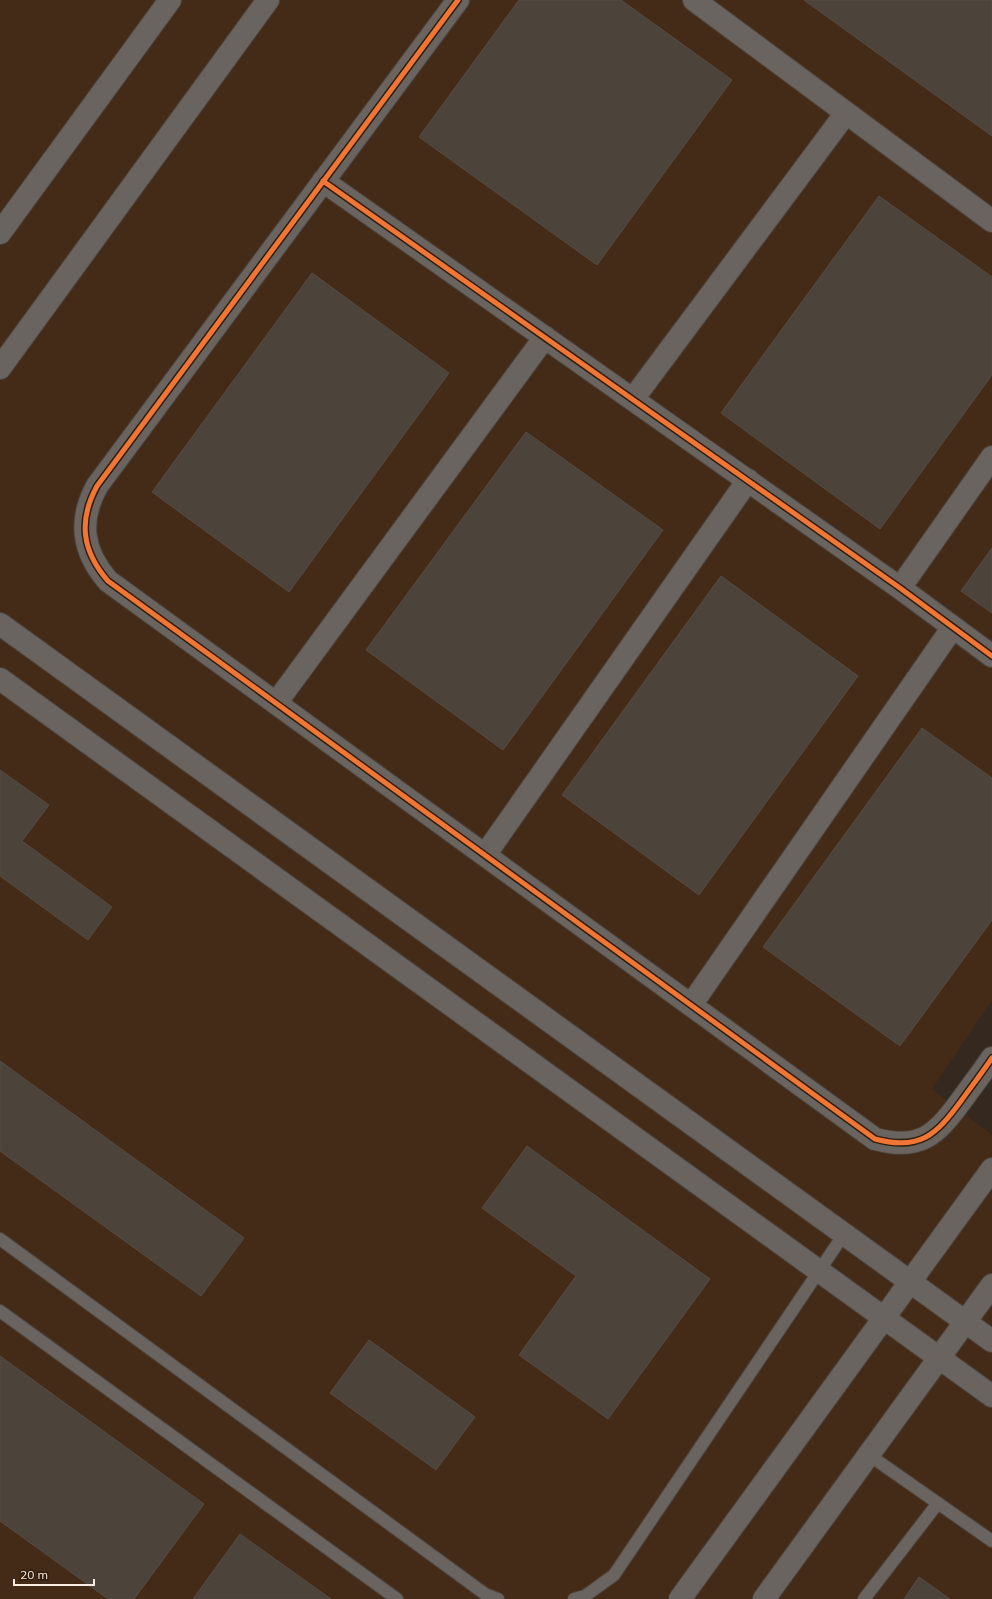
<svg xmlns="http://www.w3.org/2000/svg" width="992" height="1599" viewBox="0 0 992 1599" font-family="Mulish,sans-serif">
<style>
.built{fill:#442b18}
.building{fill:#4c433b;stroke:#564c44}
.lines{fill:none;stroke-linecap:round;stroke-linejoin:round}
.lane-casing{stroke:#4e443c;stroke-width:14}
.street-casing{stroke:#4e443c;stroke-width:24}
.lane{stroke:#696460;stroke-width:12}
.street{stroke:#696460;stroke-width:22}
.cycleway-casing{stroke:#311d0d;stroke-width:8}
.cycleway{stroke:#f07635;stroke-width:5}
</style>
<rect width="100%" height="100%" fill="#34281f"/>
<path class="built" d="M 0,0 L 992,0 L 992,1000 L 932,1089 L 992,1135 L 992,1599 L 0,1599 Z"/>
<path class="building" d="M 519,0 L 621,0 L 732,80 L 597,265 L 419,137 Z
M 804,0 L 992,0 L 992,136 Z
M 879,196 L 992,277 L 992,375 L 880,529 L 721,413 Z
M 312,273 L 449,373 L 289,592 L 152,492 Z
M 526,432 L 663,530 L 503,750 L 366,650 Z
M 992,548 L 992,613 L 961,591 Z
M 721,576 L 858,676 L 699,895 L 562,795 Z
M 922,728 L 992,778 L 992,920 L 900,1046 L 763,947 Z
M 0,770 L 49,805 L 22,841 L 112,907 L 88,940 L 0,876 Z
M 0,1061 L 244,1238 L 201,1296 L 0,1151 Z
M 527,1146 L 710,1279 L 608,1419 L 519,1355 L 576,1276 L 482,1208 Z
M 369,1340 L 475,1417 L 436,1470 L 330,1393 Z
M 0,1356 L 204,1504 L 134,1599 L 108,1599 L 0,1521 Z
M 240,1534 L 331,1599 L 193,1599 Z
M 919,1577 L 950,1599 L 904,1599 Z"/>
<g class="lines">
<defs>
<path id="lane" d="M 0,1239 L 485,1594 L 498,1599
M 0,1311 L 397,1599
M 869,1455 L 992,1541
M 574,1599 L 585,1596 L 614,1575 L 844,1234
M 864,1599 L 938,1503"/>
<path id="street" d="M 458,0 L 97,486 C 78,521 82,551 108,581 L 875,1139 C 920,1151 936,1135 961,1101 C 971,1087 982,1073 992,1058
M 694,0 L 992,221
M 323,181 L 900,588 L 992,656
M 0,233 L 170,0
M 0,368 L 268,0
M 633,399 L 846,113
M 900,588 L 992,457
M 0,624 L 992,1341
M 0,679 L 992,1396
M 276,703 L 545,337
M 485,855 L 748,480
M 691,1005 L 953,627
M 680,1599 L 992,1169
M 764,1599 L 992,1285"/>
</defs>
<use href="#lane" class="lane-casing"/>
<use href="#street" class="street-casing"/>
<use href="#lane" class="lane"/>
<use href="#street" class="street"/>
<defs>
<path id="cycleway" d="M 458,0 L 97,486 C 78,521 82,551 108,581 L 875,1139 C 920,1151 936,1135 961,1101 C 971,1087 982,1073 992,1058
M 323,181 L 900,588 L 992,656"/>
</defs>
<use href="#cycleway" class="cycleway-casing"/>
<use href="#cycleway" class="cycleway"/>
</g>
<path d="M14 1579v6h80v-6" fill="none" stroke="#fbece2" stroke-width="2"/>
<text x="20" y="1579" font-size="12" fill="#fbece2" stroke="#311d0d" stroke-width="3" paint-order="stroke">20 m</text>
</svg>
